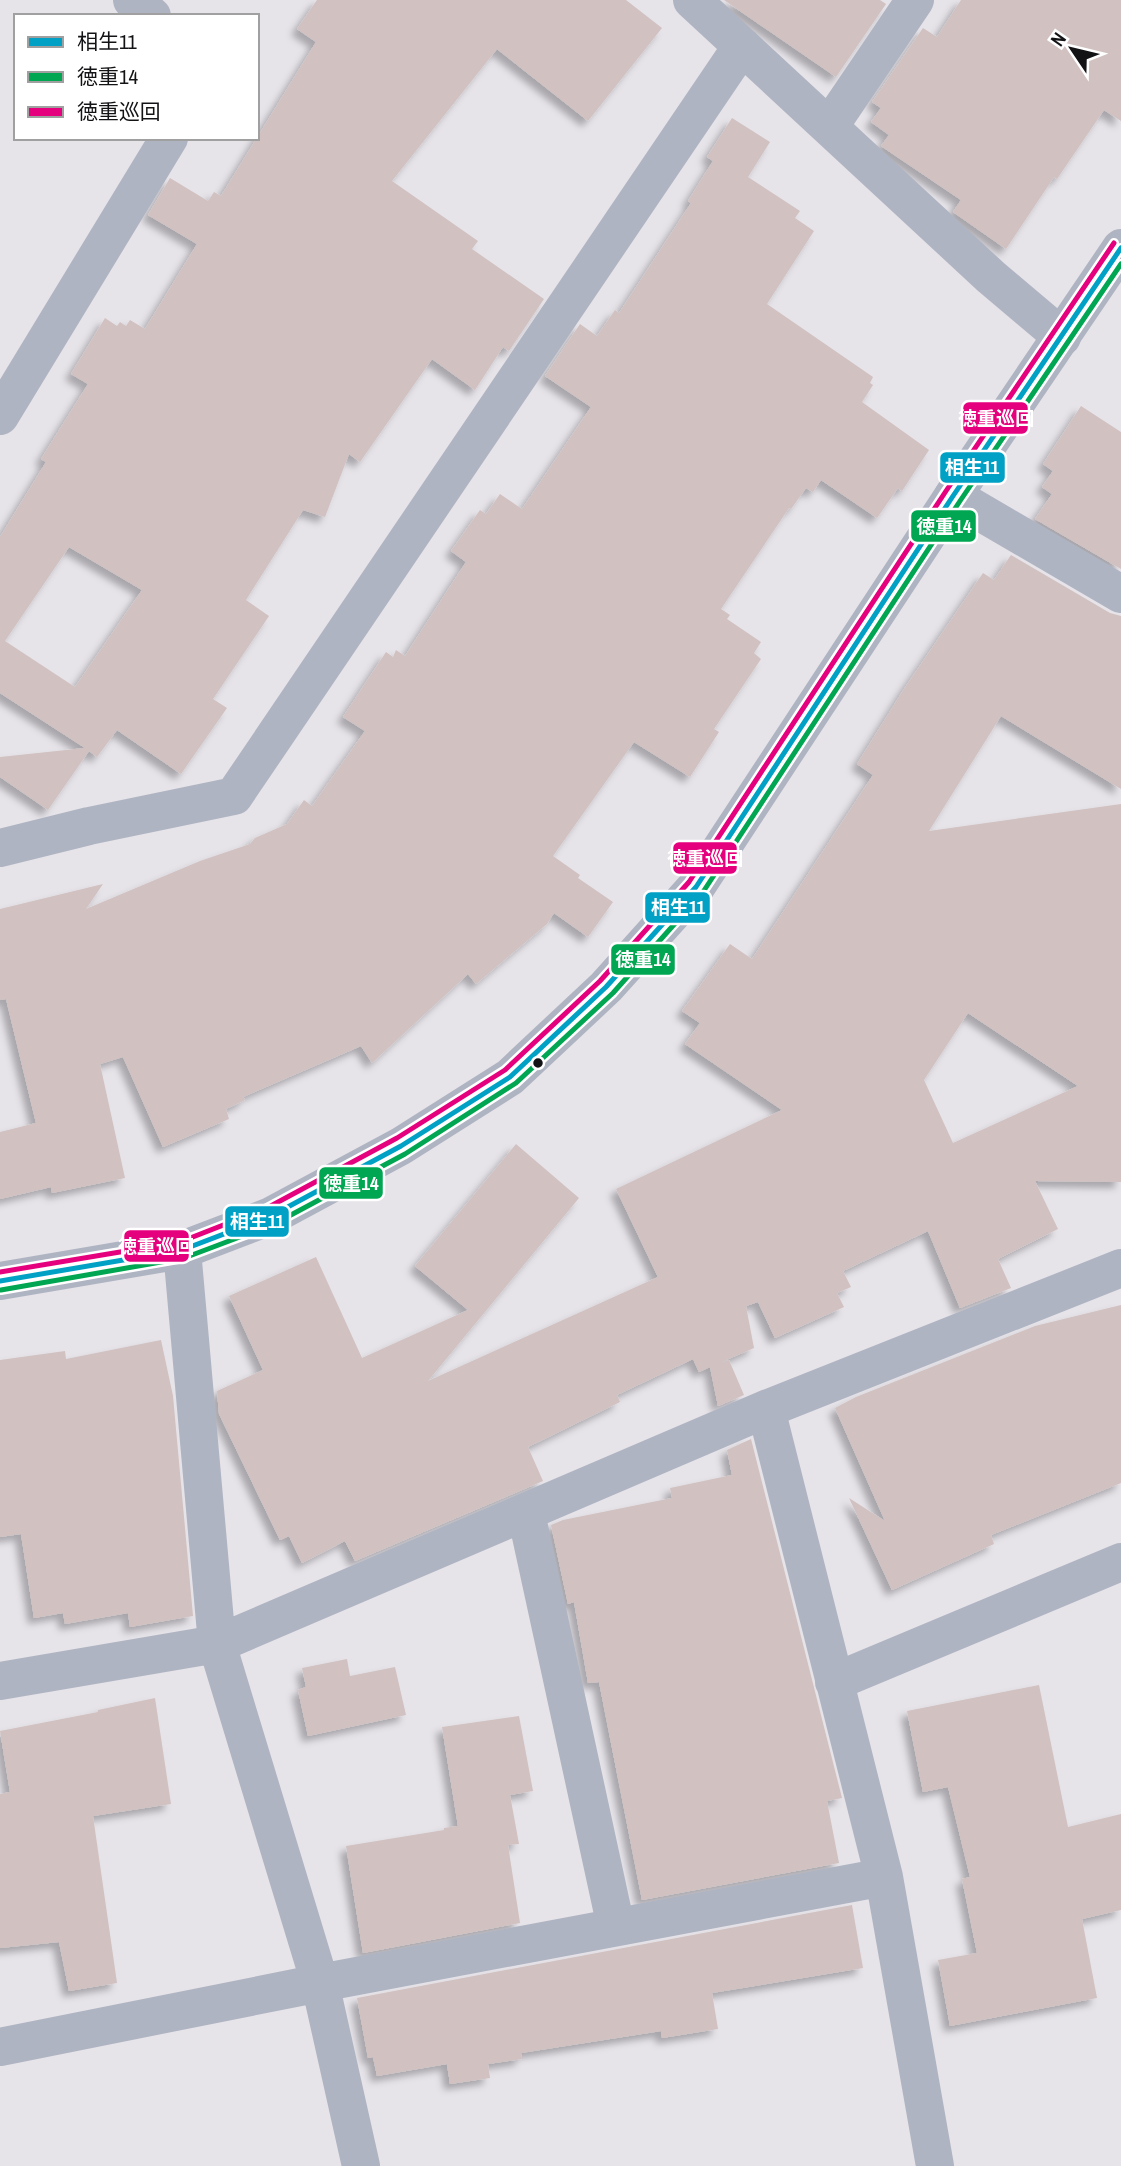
<svg xmlns="http://www.w3.org/2000/svg" width="1121" height="2166" viewBox="0 0 1121 2166" font-family="'Archivo Narrow','Noto Sans JP',sans-serif">
<style>
.building{fill:#d1c2c1;fill-rule:evenodd;filter:url(#shadow)}
.lines{fill:none;stroke-linecap:round;stroke-linejoin:round}
.minor{stroke:#afb4c2;stroke-width:38}
.tertiary{stroke:#afb4c2;stroke-width:38}
.bus-1-casing{stroke:#fff;stroke-width:10}
.bus-2-casing{stroke:#fff;stroke-width:10}
.bus-3-casing{stroke:#fff;stroke-width:10}
.bus-1{stroke:#01a1c5;stroke-width:5}
.bus-2{stroke:#00a651;stroke-width:5}
.bus-3{stroke:#e5007d;stroke-width:5}
.bus-dot{fill:#131215;stroke:#fff;stroke-width:2.5}
.line-badge{stroke:#fff;stroke-width:2.5}
.badge-label{font-size:19px;text-anchor:middle;font-weight:bold;fill:#fff}
</style>
<defs>
<filter id="shadow"><feDropShadow dx="-6" dy="6" stdDeviation="3.5" flood-color="#0004"/></filter>
</defs>
<rect width="100%" height="100%" fill="#e6e3e9"/>
<path class="building" d="M 317,0 L 626,0 L 662,28 L 588,121 L 497,49 L 392,181 L 478,241 L 472,249 L 544,299 L 509,351 L 503,347 L 475,390 L 432,359 L 360,462 L 349,454 L 325,517 L 303,510 L 246,600 L 269,616 L 213,699 L 227,708 L 181,774 L 117,730 L 97,757 L 89,751 L 48,810 L 0,777 L 0,757 L 85,748 L 0,693 L 0,537 L 46,462 L 41,459 L 88,384 L 71,374 L 105,318 L 117,326 L 120,322 L 126,326 L 130,320 L 145,329 L 197,244 L 148,215 L 170,178 L 208,201 L 214,192 L 221,196 L 316,42 L 297,29 ZM 69,547 L 142,590 L 75,687 L 5,641 Z
M 724,0 L 880,0 L 886,4 L 836,77 Z
M 961,0 L 1121,0 L 1121,121 L 1104,110 L 1057,179 L 1054,177 L 1006,249 L 953,212 L 961,200 L 881,146 L 889,135 L 871,122 L 881,108 L 872,102 L 923,28 L 937,37 Z
M 732,118 L 770,142 L 748,177 L 800,211 L 795,218 L 814,231 L 767,304 L 873,377 L 870,383 L 873,385 L 862,402 L 929,450 L 902,491 L 898,488 L 877,518 L 821,480 L 813,492 L 806,488 L 791,509 L 789,508 L 721,609 L 730,615 L 727,619 L 761,642 L 754,653 L 761,659 L 714,729 L 719,732 L 690,777 L 634,742 L 553,856 L 580,875 L 578,878 L 613,902 L 588,937 L 554,913 L 547,924 L 476,984 L 468,974 L 372,1063 L 361,1046 L 243,1097 L 245,1100 L 226,1109 L 229,1119 L 163,1147 L 123,1057 L 100,1064 L 125,1178 L 52,1193 L 51,1187 L 0,1199 L 0,1132 L 36,1123 L 6,999 L 0,1000 L 0,909 L 103,884 L 86,909 L 200,861 L 250,844 L 255,838 L 287,824 L 304,800 L 312,806 L 365,731 L 343,717 L 386,652 L 393,657 L 396,650 L 405,656 L 466,562 L 451,551 L 480,510 L 486,514 L 500,494 L 522,509 L 591,407 L 545,376 L 580,324 L 597,336 L 615,310 L 619,313 L 691,203 L 688,201 L 713,161 L 707,157 Z
M 1081,406 L 1121,432 L 1121,569 L 1035,519 L 1052,494 L 1042,487 L 1053,471 L 1043,464 Z
M 1011,555 L 1110,613 L 1121,616 L 1121,789 L 1001,716 L 929,831 L 1121,804 L 1121,1182 L 1035,1181 L 1058,1229 L 998,1259 L 1011,1288 L 960,1308 L 928,1231 L 843,1271 L 851,1287 L 837,1293 L 844,1307 L 775,1338 L 758,1302 L 746,1306 L 754,1348 L 719,1363 L 729,1360 L 744,1395 L 718,1406 L 710,1367 L 699,1372 L 693,1359 L 617,1395 L 620,1402 L 528,1447 L 543,1481 L 355,1561 L 345,1541 L 302,1563 L 289,1536 L 280,1540 L 219,1414 L 217,1391 L 263,1370 L 229,1296 L 316,1257 L 362,1358 L 468,1310 L 415,1266 L 516,1144 L 579,1198 L 428,1381 L 658,1277 L 616,1189 L 782,1110 L 685,1044 L 700,1023 L 682,1011 L 730,944 L 752,959 L 873,775 L 857,764 L 904,689 L 983,573 L 994,580 ZM 968,1013 L 1078,1086 L 953,1143 L 924,1080 Z
M 1121,1305 L 1121,1483 L 991,1535 L 994,1544 L 892,1590 L 849,1498 L 885,1521 L 835,1408 L 856,1397 L 1035,1326 Z
M 161,1340 L 173,1396 L 193,1616 L 130,1627 L 128,1613 L 65,1624 L 63,1613 L 34,1618 L 21,1534 L 0,1537 L 0,1360 L 65,1351 L 66,1359 Z
M 751,1439 L 842,1798 L 827,1801 L 839,1863 L 642,1900 L 599,1682 L 588,1683 L 574,1602 L 568,1604 L 551,1525 L 563,1520 L 672,1498 L 670,1488 L 732,1475 L 727,1450 Z
M 347,1659 L 350,1676 L 395,1667 L 406,1715 L 308,1736 L 298,1690 L 306,1687 L 302,1668 Z
M 1039,1685 L 1068,1827 L 1121,1814 L 1121,1910 L 1082,1919 L 1097,1998 L 950,2026 L 938,1960 L 977,1953 L 962,1879 L 970,1877 L 948,1787 L 923,1792 L 907,1711 Z
M 155,1698 L 171,1804 L 93,1816 L 117,1983 L 69,1991 L 59,1942 L 0,1948 L 0,1794 L 10,1792 L 0,1731 L 98,1712 L 98,1710 Z
M 519,1716 L 533,1791 L 510,1795 L 519,1844 L 508,1845 L 520,1923 L 363,1953 L 346,1846 L 444,1830 L 444,1828 L 458,1826 L 442,1727 Z
M 852,1905 L 863,1968 L 712,1993 L 718,2029 L 662,2038 L 661,2031 L 521,2053 L 522,2059 L 488,2064 L 490,2078 L 450,2084 L 447,2064 L 377,2076 L 373,2057 L 368,2058 L 357,1998 Z"/>
<g class="lines">
<path class="minor" d="M 132,0 L 152,16
M 692,0 L 991,277 L 1062,337
M 829,127 L 915,0
M 0,416 L 169,138
M 953,496 L 1121,594
M 0,848 L 89,826 L 234,796 L 742,46
M 182,1250 L 217,1644 L 320,1983 L 361,2166
M 766,1409 L 884,1877 L 935,2166
M 526,1513 L 616,1927
M 0,1681 L 217,1644 L 766,1409 L 1121,1268
M 834,1682 L 1121,1562
M 0,2047 L 320,1983 L 884,1877"/>
<path class="tertiary" d="M 0,1281 L 182,1250 L 271,1216 L 401,1146 L 510,1077 L 606,987 L 696,887 L 953,496 L 1121,248"/>
<defs>
<path id="bus-1" d="M 0,1281 L 182,1250 L 271,1216 L 401,1146 L 510,1077 L 606,987 L 696,887 L 953,496 L 1121,248"/>
<path id="bus-2" d="M 1,1290 L 184,1258 L 274,1224 L 405,1154 L 516,1083 L 613,993 L 703,892 L 960,501 L 1121,264"/>
<path id="bus-3" d="M 0,1272 L 180,1242 L 267,1208 L 397,1138 L 505,1070 L 600,981 L 689,882 L 946,491 L 1114,243"/>
</defs>
<use href="#bus-1" class="bus-1-casing"/>
<use href="#bus-2" class="bus-2-casing"/>
<use href="#bus-3" class="bus-3-casing"/>
<use href="#bus-1" class="bus-1"/>
<use href="#bus-2" class="bus-2"/>
<use href="#bus-3" class="bus-3"/>
</g>
<circle class="bus-dot" cx="538" cy="1063" r="6"/>
<g class="line-badge">
<rect x="962" y="401" width="67" height="34" rx="7" fill="#e5007d"/>
<rect x="939" y="451" width="67" height="33" rx="7" fill="#01a1c5"/>
<rect x="910" y="509" width="67" height="34" rx="7" fill="#00a651"/>
<rect x="672" y="841" width="66" height="34" rx="7" fill="#e5007d"/>
<rect x="644" y="891" width="67" height="33" rx="7" fill="#01a1c5"/>
<rect x="610" y="943" width="66" height="33" rx="7" fill="#00a651"/>
<rect x="318" y="1166" width="66" height="34" rx="7" fill="#00a651"/>
<rect x="224" y="1205" width="66" height="33" rx="7" fill="#01a1c5"/>
<rect x="123" y="1229" width="67" height="34" rx="7" fill="#e5007d"/>
</g>
<g class="badge-label">
<text x="996" y="425">徳重巡回</text>
<text x="972" y="474">相生11</text>
<text x="944" y="533">徳重14</text>
<text x="705" y="865">徳重巡回</text>
<text x="678" y="914">相生11</text>
<text x="643" y="966">徳重14</text>
<text x="351" y="1190">徳重14</text>
<text x="257" y="1228">相生11</text>
<text x="156" y="1253">徳重巡回</text>
</g>
<rect x="14" y="14" width="245" height="126" fill="#ffffff" stroke="#a1a0a1" stroke-width="2"/>
<rect x="28" y="37" width="35" height="10" fill="#01a1c5" stroke="#a1a0a1" stroke-width="2"/>
<text x="77" y="49" font-size="21" fill="#131215">相生11</text>
<rect x="28" y="72" width="35" height="10" fill="#00a651" stroke="#a1a0a1" stroke-width="2"/>
<text x="77" y="84" font-size="21" fill="#131215">徳重14</text>
<rect x="28" y="107" width="35" height="10" fill="#e5007d" stroke="#a1a0a1" stroke-width="2"/>
<text x="77" y="119" font-size="21" fill="#131215">徳重巡回</text>
<g transform="translate(1072 49) rotate(305)" stroke="#ffffff" stroke-width="5" paint-order="stroke">
<path d="M0-5L12 26L0 18L-12 26Z" fill="#131215"/>
<text y="-10" font-size="19" font-weight="bold" text-anchor="middle" fill="#131215">N</text>
</g>
</svg>
